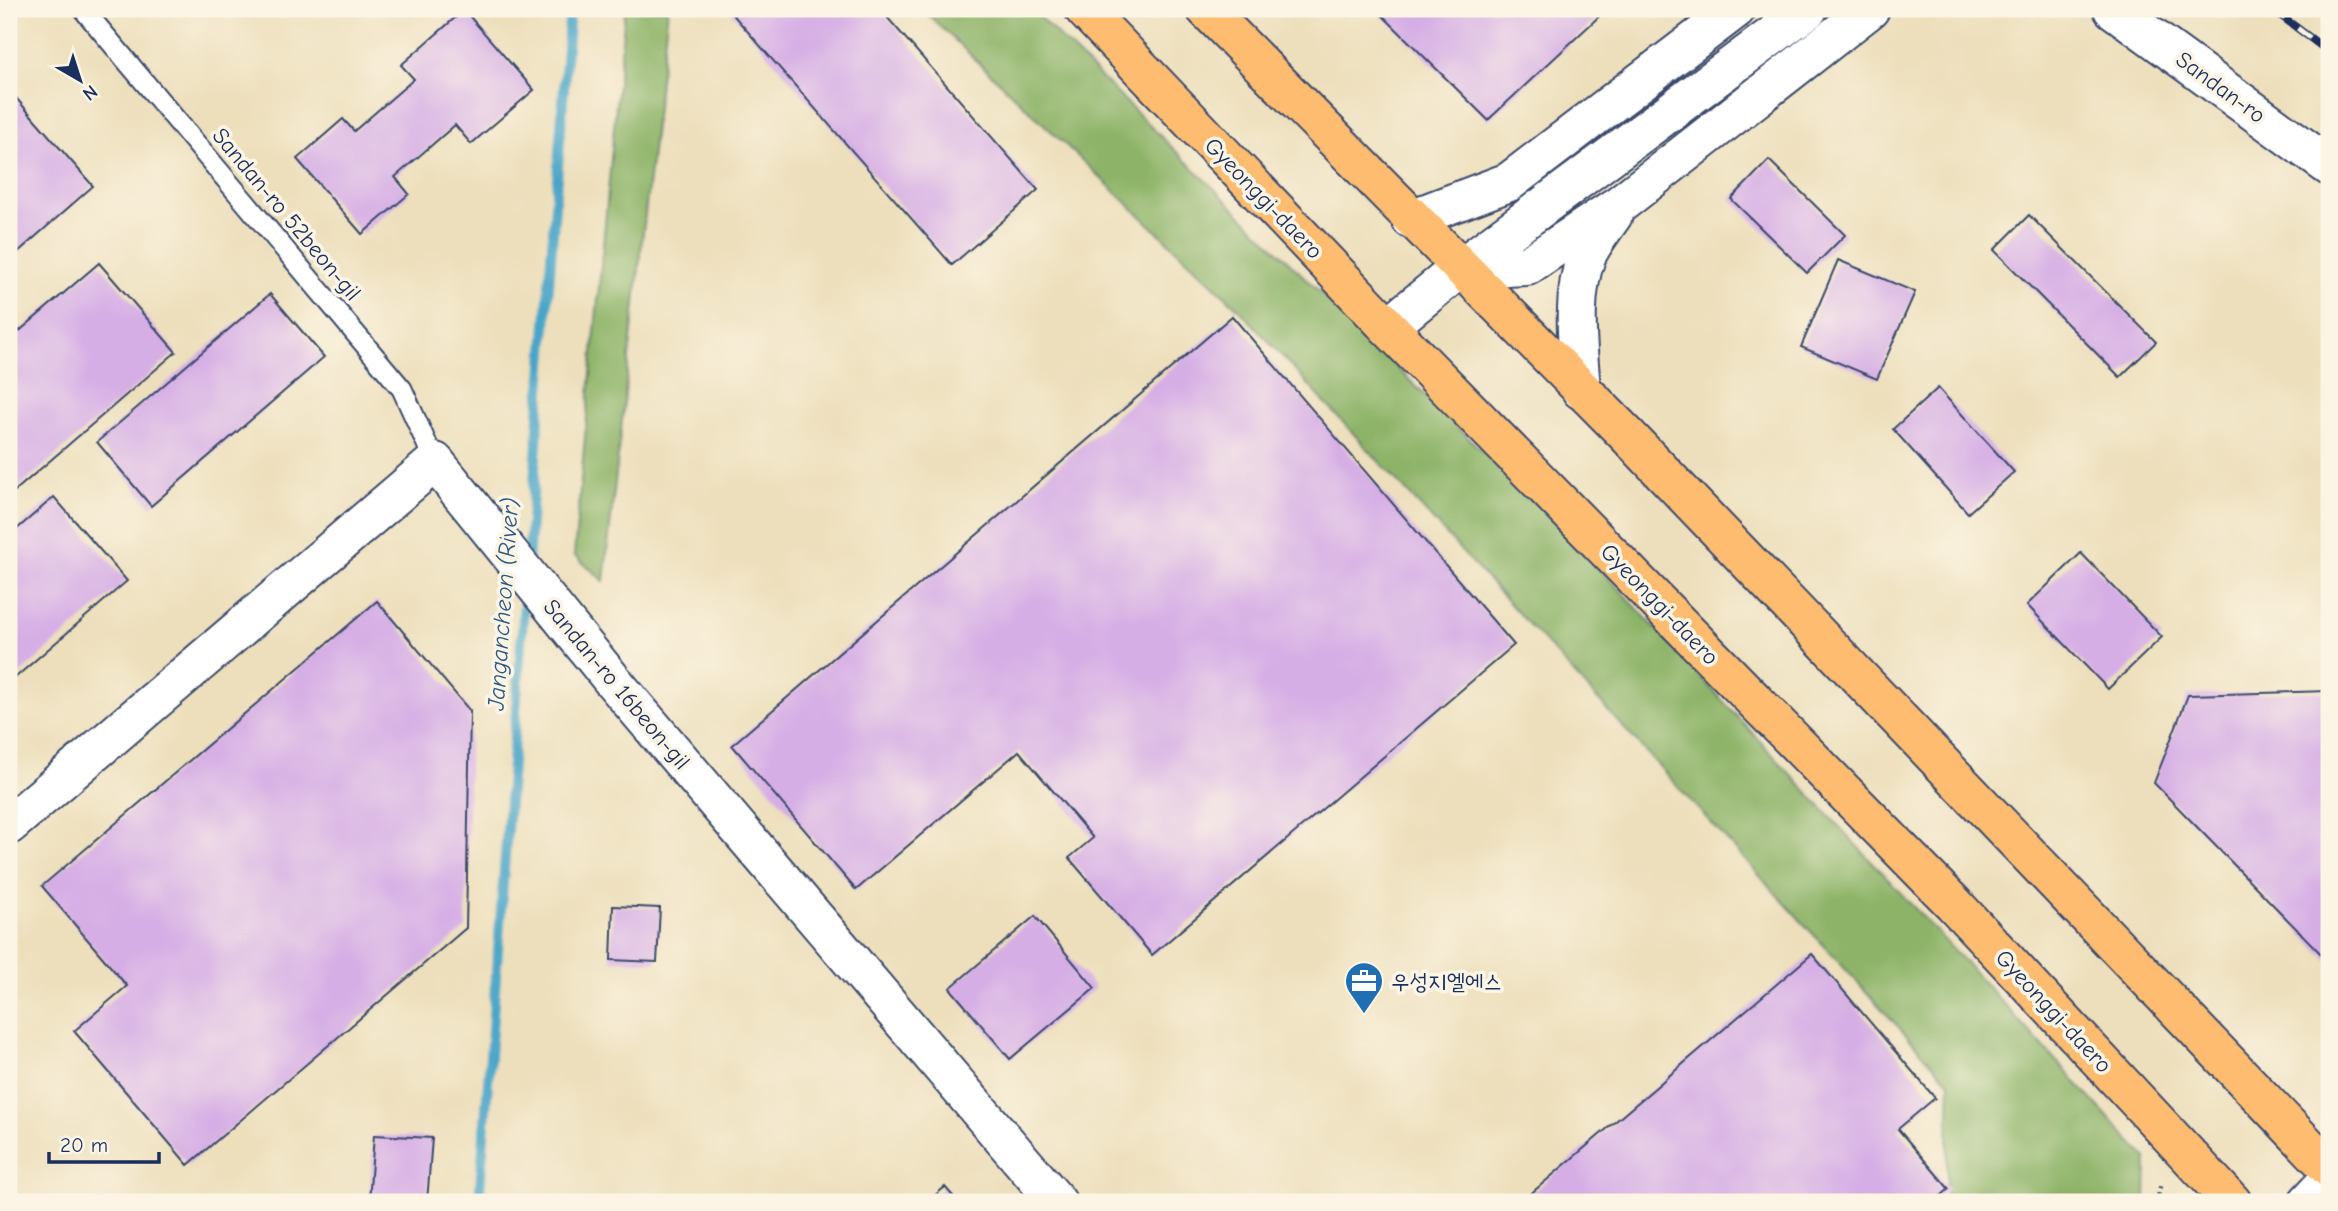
<svg xmlns="http://www.w3.org/2000/svg" width="2338" height="1211" viewBox="0 0 2338 1211" font-family="'Comic Neue','Poor Story',sans-serif">
<style>
.forest{fill:#8db368;stroke:#547163;stroke-width:2}
.lines{fill:none;stroke-linecap:round;stroke-linejoin:round}
.stream{stroke:#49a5c7;stroke-width:10}
.building{fill:#d5aee5}
.service-casing{stroke:#3a496c;stroke-width:23}
.minor-casing{stroke:#3a496c;stroke-width:42}
.tertiary-casing{stroke:#3a496c;stroke-width:42}
.primary-casing{stroke:#3a496c;stroke-width:42}
.path{stroke:#3a496c;stroke-width:4.5;stroke-dasharray:2 5;stroke-linecap:butt}
.service{stroke:#fff;stroke-width:19}
.minor{stroke:#fff;stroke-width:38}
.tertiary{stroke:#fff;stroke-width:38}
.primary{stroke:#febc70;stroke-width:38}
.rail-casing{stroke:#1b2f5e;stroke-width:8}
.rail{stroke:#fcf5e5;stroke-width:5;stroke-dasharray:16;stroke-linecap:butt}
.labels{text-anchor:middle;stroke-width:7;stroke-linejoin:round;paint-order:stroke}
.street-label{font-size:23px;fill:#1b2f5e;stroke:#fcf5e5}
.poi-label{font-size:23px;fill:#1b2f5e;stroke:#fcf5e5;text-anchor:start}
.water-label{font-size:24px;font-style:italic;fill:#2b5883;stroke:#fcf5e5}
</style>
<rect width="100%" height="100%" fill="#fcf5e5"/>
<filter id="ink" filterUnits="userSpaceOnUse"><feTurbulence type="fractalNoise" baseFrequency=".0143" numOctaves="2"/><feDisplacementMap in="SourceGraphic" scale="14" xChannelSelector="R" yChannelSelector="G"/><feConvolveMatrix kernelMatrix="1 2 1 2 8 2 1 2 1" color-interpolation-filters="sRGB"/></filter>
<filter id="wash" filterUnits="userSpaceOnUse"><feTurbulence type="fractalNoise" baseFrequency=".00686" numOctaves="4" result="noise"/><feDisplacementMap in="SourceGraphic" scale="28" xChannelSelector="R" yChannelSelector="G"/><feGaussianBlur stdDeviation="1.57" result="paint"/><feColorMatrix in="noise" values="0 0 0 0 0 0 0 0 0 0 0 0 0 0 0 0 0 1.4 0 .05"/><feComposite in="paint" operator="in"/></filter>
<g filter="url(#wash)">
<rect width="100%" height="100%" fill="#eddfbc"/>
<path class="forest" d="M 625,9 L 668,9 L 604,581 L 574,555 Z
M 922,9 L 1031,9 L 1583,550 L 2147,1159 L 2146,1202 L 1946,1202 L 1950,1083 L 1238,308 Z"/>
<g class="lines">
<path class="stream" d="M 528,561 L 570,9
M 479,1202 L 525,591"/>
</g>
<g id="blocks">
<path class="building" d="M 728,9 L 880,9 L 1038,190 L 952,265 Z
M 1376,9 L 1607,9 L 1488,120 Z
M 464,10 L 534,90 L 471,144 L 455,125 L 395,177 L 409,194 L 362,234 L 297,159 L 343,119 L 354,131 L 414,79 L 401,65 Z
M 9,90 L 93,186 L 9,260 Z
M 1769,160 L 1845,235 L 1807,273 L 1731,199 Z
M 2029,215 L 2156,342 L 2120,377 L 1994,250 Z
M 1838,260 L 1915,292 L 1877,379 L 1801,347 Z
M 99,263 L 176,352 L 9,496 L 9,340 Z
M 270,294 L 324,357 L 151,506 L 97,442 Z
M 1232,316 L 1514,645 L 1152,955 L 1069,858 L 1093,838 L 1019,751 L 856,890 L 732,745 Z
M 1938,388 L 2014,472 L 1968,513 L 1893,429 Z
M 54,497 L 127,581 L 9,683 L 9,536 Z
M 2081,553 L 2162,637 L 2108,689 L 2027,605 Z
M 377,601 L 470,711 L 466,928 L 188,1165 L 74,1031 L 127,986 L 42,886 Z
M 2329,691 L 2329,962 L 2154,783 L 2188,695 Z
M 613,906 L 660,908 L 657,962 L 611,960 Z
M 1035,916 L 1095,988 L 1010,1059 L 950,988 Z
M 1812,954 L 1935,1098 L 1898,1129 L 1949,1189 L 1934,1202 L 1521,1202 Z
M 374,1135 L 432,1138 L 427,1202 L 369,1202 Z
M 945,1187 L 958,1202 L 927,1202 Z"/>
</g>
</g>
<g filter="url(#ink)">
<use href="#blocks" fill-opacity="0" stroke="#3a496c" stroke-width="2"/>
<g class="lines">
<defs>
<path id="service" d="M 83,9 L 402,389 L 435,462"/>
<path id="minor" d="M 9,825 L 435,462 L 613,681 L 1057,1202"/>
<path id="tertiary" d="M 2113,9 L 2329,166
M 1411,219 L 1509,182 L 1736,9
M 1459,269 L 1527,266 L 1620,204 L 1870,9
M 1388,327 L 1459,269 L 1808,9
M 1581,390 C 1578,347 1571,299 1586,257 C 1592,243 1604,228 1613,215
M 2308,1202 L 2329,1180"/>
<path id="primary" d="M 1084,9 L 1388,327 L 1954,904 L 2232,1202
M 1206,9 L 1627,435 L 2329,1168"/>
</defs>
<use href="#service" class="service-casing"/>
<use href="#minor" class="minor-casing"/>
<use href="#tertiary" class="tertiary-casing"/>
<use href="#primary" class="primary-casing"/>
<path class="path" d="M 2157,1202 L 2161,1183"/>
<use href="#service" class="service"/>
<use href="#minor" class="minor"/>
<use href="#tertiary" class="tertiary"/>
<use href="#primary" class="primary"/>
<defs>
<path id="rail" d="M 2272,9 L 2329,52
M 2320,9 L 2329,16"/>
</defs>
<use href="#rail" class="rail-casing"/>
<use href="#rail" class="rail"/>
</g>
</g>
<defs>
<symbol id="office-pin" viewBox="-11 -11 22 30"><path d="M0 17L-7.5 6A9.5 9.5 0 1 1 7.5 6Z" fill="#1f6fb2" stroke="#fcf5e5"/><path d="M-6-3h4V-5.5h4V-3h4V5H-6ZM-1-4.5V-3h2v-1.5ZM-6 0V1H6V0Z" fill="#fff"/></symbol>
</defs>
<g fill-rule="evenodd">
<use href="#office-pin" x="1342" y="959" width="44" height="60"/>
</g>
<g class="labels">
<g class="street-label">
<text transform="translate(2221 87) rotate(36)" y="8">Sandan-ro</text>
<text transform="translate(1264 198) rotate(46)" y="8">Gyeonggi-daero</text>
<text transform="translate(287 214) rotate(50)" y="8">Sandan-ro 52beon-gil</text>
<text transform="translate(1660 604) rotate(46)" y="8">Gyeonggi-daero</text>
<text transform="translate(617 684) rotate(50)" y="8">Sandan-ro 16beon-gil</text>
<text transform="translate(2054 1011) rotate(47)" y="8">Gyeonggi-daero</text>
</g>
<g class="poi-label">
<text x="1391" y="989">우성지엘에스</text>
</g>
<g class="water-label">
<text transform="translate(503 604) rotate(-86)" y="8">Jangancheon (River)</text>
</g>
</g>
<rect width="2338" height="1211" fill="none" stroke="#fcf5e5" stroke-width="35"/>
<g transform="translate(80 80) rotate(141)" stroke="#fcf5e5" stroke-width="5" paint-order="stroke">
<path d="M0-5L12 26L0 18L-12 26Z" fill="#1b2f5e"/>
<text y="-10" font-size="19" font-weight="bold" text-anchor="middle" fill="#1b2f5e">N</text>
</g>
<path d="M49 1152v10h110v-10" fill="none" stroke="#1b2f5e" stroke-width="3.5"/>
<text x="60" y="1152" font-size="21" fill="#1b2f5e" stroke="#fcf5e5" stroke-width="5" paint-order="stroke">20 m</text>
</svg>
